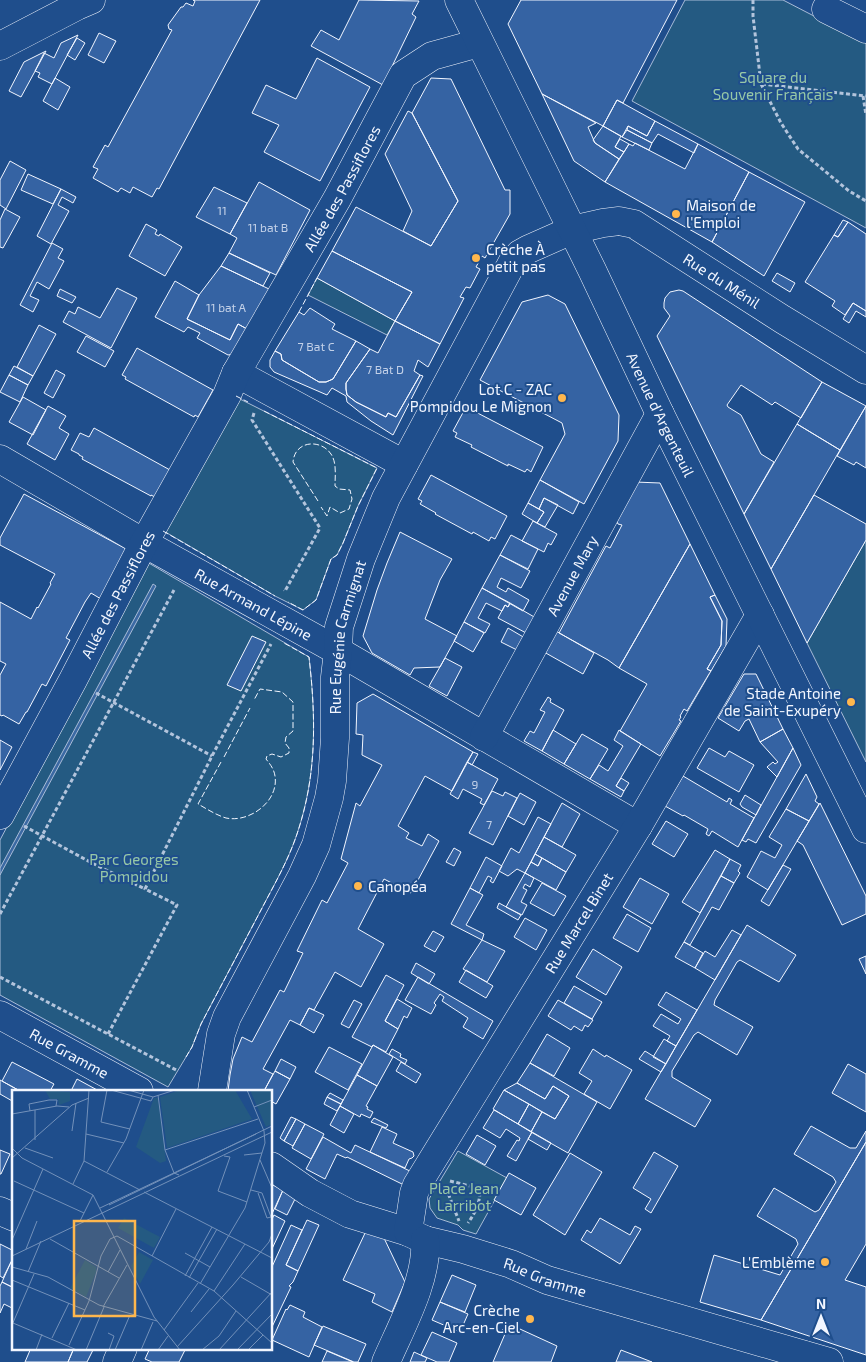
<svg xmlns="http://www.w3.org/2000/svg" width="866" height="1362" viewBox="0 0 866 1362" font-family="'Exo 2',sans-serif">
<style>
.green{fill:#245a82;stroke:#a8bbd7}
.water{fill:#3b69a3;stroke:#a8bbd7}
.building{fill:#3563a3;stroke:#f2f6ff}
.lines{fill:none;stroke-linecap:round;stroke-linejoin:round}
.minor-casing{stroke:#f2f6ff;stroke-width:29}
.major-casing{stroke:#f2f6ff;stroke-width:29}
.path{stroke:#b3c4dc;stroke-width:3;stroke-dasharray:4 2.5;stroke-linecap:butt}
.minor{stroke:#1f4e8c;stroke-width:28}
.major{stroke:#1f4e8c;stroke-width:28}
.fence{stroke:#f2f6ff;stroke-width:1;stroke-dasharray:6 2.5;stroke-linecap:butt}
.poi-dot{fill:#ffb74d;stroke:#1f4e8c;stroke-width:2}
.labels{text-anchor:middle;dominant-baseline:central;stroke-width:4;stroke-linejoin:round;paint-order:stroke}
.number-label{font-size:12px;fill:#c3d1e8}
.park-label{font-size:15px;fill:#97c8a6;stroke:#1f4e8c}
.street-label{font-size:15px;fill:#f2f6ff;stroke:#1f4e8c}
.poi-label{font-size:15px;fill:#f2f6ff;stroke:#1f4e8c;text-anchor:end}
.inset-road{fill:none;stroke:#7391ba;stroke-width:1}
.view{fill:#ffb74d;fill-opacity:0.15;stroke:#ffb74d;stroke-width:2.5}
.inset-edge{fill:none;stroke:#f2f6ff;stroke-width:2.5}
</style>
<rect width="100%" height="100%" fill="#1f4e8c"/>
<path class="green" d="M685,0h98l83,43v185l-234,-127z
M317,278l78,43 -8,14 -79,-40z
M234,396l143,72 -19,38 -15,37 -6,12 -6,4 -15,41 -13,10 -28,-14 -113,-66z
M866,540v222l-59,-119z
M147,562l162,95c7,61 8,118 -12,177 -9,27 -23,51 -36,76 -20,38 -40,76 -60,114l-9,23 -24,40 -168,-92v-155z
M458,1151l49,27 -31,56 -13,-4 -5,-5 -21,-7 -7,-10 -1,-9z"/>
<path class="water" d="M153,584l3,2 -156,289v-7z"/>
<path class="building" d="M193,0h67l-101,189 -2,-1 -5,9 -19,-10 -3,6 -9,-5 -3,4 -25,-14 5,-9 -5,-2 12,-22 3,2 64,-117 -3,-1 -1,-4 13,-18h2l3,-4 7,3 2,-5z
M359,0l60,1 -7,13 4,3 -33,68 -72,-39 10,-16 18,10z
M521,0h156l-54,103 -6,-3 -14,26 -61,-32 -34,-70z
M99,33l17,8 -12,22 -16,-8z
M78,35l-26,49 -14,-7 2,-4 -5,-2 9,-18 10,5 7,-15z
M77,38l8,5 -10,17 -8,-5z
M46,51l-25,46 -12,-6 15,-29z
M317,58l53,29 -50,94 -56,-29 15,-27 -27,-12 14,-28 30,14z
M55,78l15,9 -12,23 -15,-9z
M431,78l20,1 54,111h5v24l-25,44 -3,-2 -6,11 4,2 -10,19 -4,-1 -6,10 4,1 -24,46 -45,-23 17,-29 -80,-41 24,-44 75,39 27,-45 -46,-88z
M542,94l54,29 -8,4 7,16 24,16 -14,23 -31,-21z
M617,100l38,21 -8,15 -19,-10 -6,11 -19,-11z
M408,111l4,2 46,88 -27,45 -28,-15 9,-20 -27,-57z
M655,121l43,23 -4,9 -36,-19 -6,9 -25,-13 1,-4 19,10z
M603,126l18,10 -6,11 9,5 -5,7 -24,-16 -2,-3z
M627,130l25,13 -3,7 -27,-13z
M620,139l9,5 -5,8 -9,-5z
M635,143l50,26 13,-25 51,28 -37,70 -107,-60 24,-38 4,2z
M10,161l16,9 -20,39 -6,-4v-25z
M749,172l56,30 -41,74 -52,-34z
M28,174l33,15 -8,15 -32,-14z
M259,182l51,28 -34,65 -47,-22 8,-15 -7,-4z
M214,187l33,16 -17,31 -34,-17z
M61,189l15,8 -3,6 -11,-6 -4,8 11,6 -18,33 -14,-8z
M5,209l15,8 -17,31 -3,-1v-27z
M843,220l5,2 -10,15 -4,-2z
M848,222l18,12v77l-13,-8 -8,12 -13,-9 3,-5 -30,-19 29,-47 4,2z
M146,224l11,6 -2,4 4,2 1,-2 22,13 -17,29 -36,-20z
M52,243l11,6 -5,9 6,3 -15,28 -12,-7 -7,14 9,4 -6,12 -13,-7z
M332,251l80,41 -17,29 -78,-43z
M229,253l41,20 -7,13 -42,-20z
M221,266l48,23 -22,40 -9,-5 -8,16 -43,-21 12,-24z
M777,273l18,10 -5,9 -18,-11z
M175,281l24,14 -12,24 43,21 8,-16 9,5 -13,25 -6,1 -31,-17 3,-5 -12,-6 -4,5 -29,-15z
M117,288l20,10 -26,50 -48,-26 6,-11 6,3 3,-7 22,11z
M60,289l16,8 -4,6 -15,-7z
M679,290l4,1 139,91 -21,36 -26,-16 -3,3 -31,-20 -14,20 1,2 13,8 20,39 13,8 -30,52 -87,-178 13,-20 -6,-8v-5l1,-5 5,-6z
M548,295l17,9 54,111 -1,26 -34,63 -44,-24 25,-46 -3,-11 -82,-43 42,-78z
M853,303l13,8v6l-10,-6 -7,12 -6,-4z
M310,308l25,16 -3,5 24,12 -23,38 -7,3h-7l-37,-22 -1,-6 -6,-3 24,-39 5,3z
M395,321l45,23 -12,23 -10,-7 -4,11 6,4 -24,42 -8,-4 -2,4 -30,-15 -9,-7 -1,-6v-6l24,-34 8,4z
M39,325l17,9 -23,42 -16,-9z
M86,336l28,15 -9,16 -28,-15z
M356,341l14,8 -24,34v6l1,6 9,7 30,15 2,-4 8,4 24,-42 3,1 -30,59 -22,-14 -24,-19 -1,-6 -14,-8 -5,7 -53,-23 -4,-5v-7l5,-9 6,3 1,6 37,22h7l7,-3z
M137,348l76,42 -15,27 -3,-2 -1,2 -69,-38 1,-2 -4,-2z
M14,366l19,10 -5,9 -19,-10z
M56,370l9,5 -12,23 -9,-5z
M9,375l19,10 -8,17 -20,-10z
M822,382l44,24 -26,44 -43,-26z
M23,397l23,13 -13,25 -24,-13z
M48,406l18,10 -7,12 10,6 -14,26 -28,-16z
M866,406v62l-10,-6 -2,3 -17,-9z
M466,407l77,40 -12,25 -4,-3 -2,3 -17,-8v2l-37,-19 1,-2 -17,-8 2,-4 -4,-2z
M797,424l43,26 -69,119 -27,-55z
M94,428l76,42 -15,27 -4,-2v1l-69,-37 1,-2 -4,-2v-1l-8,-4 9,-17 9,4z
M431,475l76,41 -12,23 -4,-2 -2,4 -16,-9 -1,2 -37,-20 1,-1 -16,-9 2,-3 -4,-2z
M540,480l39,22 -6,12 -29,-16 -5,11 -11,-6z
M635,482l25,1 30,61 -71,124 -11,-8 -49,-27 47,-87 4,2 12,-23 -4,-1 -3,-6z
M24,494l104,56 -27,49 -10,-6 -6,9 -19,36 4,2 -24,46 -4,-2 -15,28h-1l-7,12 -16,-9 -1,1 -2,-1v-40l6,-11 -6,-3v-59l31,17 6,-12 1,1 13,-24 -1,-1 5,-9 -55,-29v-7z
M814,495l52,29v16l-59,103 -36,-74z
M544,498l14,7 -13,22 -8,-4 7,-11 -5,-3z
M528,503l16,9 -7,11 -15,-9z
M533,521l24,13 -6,11 -3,-2 -4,9 -22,-11z
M400,532l52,27 -12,21 -15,39 32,17 -17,31 -26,1 -4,7 -38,-22 -9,-17 14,-46 10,-27z
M511,535l27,14 -10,20 -28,-14z
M690,544l25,51 -5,2 12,24 -1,24 -14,24 4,2 -2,3 -22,37 -3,-2 -4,7 1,1 -2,3 2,1 -21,35 -40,-25 27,-47 -28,-16z
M500,555l30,16 -9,17 -20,-10 -4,9 9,5 2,-4 21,12 -6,11 -41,-23z
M482,588l28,15 -2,4 -3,-2 -3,6 -16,-8 -8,15 12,6 -5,9 -21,-11z
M715,595l12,24 -1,27 -15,25 -4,-2 14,-24 1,-24 -12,-24z
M510,603l26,15 -8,16 -30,-16 7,-13 3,2z
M464,622l20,11 -11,19 -19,-11z
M508,628l17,10 -8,12 -16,-8z
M556,631l38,22 -11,21 -39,-22z
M252,636l14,6 -25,49 -14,-6z
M445,658l17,9 -15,29 -18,-10z
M744,674h12l27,55 -23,13 -11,-23 -4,2 -6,10 -21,-13z
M373,694l100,58 -21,39 -27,-15 -27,50 11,7 -3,5 16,8 6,-12 11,7 -28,52 -27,-14 -26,50 26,15 -23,43 -26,-15 -21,38 -5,-2 -9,17 -10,-5 -27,49 10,5 -9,17h-36l2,-16 3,-16 9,-22 10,5 28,-52 4,2 19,-39 -6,-2 25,-51 5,3 21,-40 -7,-4 15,-56 4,3 22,-41 -20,-10 1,-20 -7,-1 1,-31z
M548,697l3,2 -1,3 14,8 -22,41 -18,-10 6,-10 4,2 11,-21 -5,-2z
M783,729l10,19 -16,29 -10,-10 6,-5 2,2 3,-2 -18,-20z
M553,730l23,14 -12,20 -22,-13z
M619,730l22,14 -25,42 8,5 -3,6 -31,-18 9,-14 9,6 15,-25 -9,-6z
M582,734l26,15 -18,30 -26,-15z
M0,740l12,7 -12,23z
M709,748l16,9 4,-6 25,14 -15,27 -42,-24z
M793,748l8,17 -45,78 -8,-4 -2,3 -4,-2z
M473,752l5,2 -6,11 -5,-3z
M467,762l31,17 -14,26 -4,-2 2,-4 -19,-10 -5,10 -8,-5z
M806,774l11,23 -2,4 4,3 -10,17 -23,-12z
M683,776l44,26 2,-4 3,2 -2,4 24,14 -16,29 -26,-16 -3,5 -3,-2 2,-5 -24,-14 -1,1 -18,-10z
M621,778l8,5 -5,8 -8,-5z
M492,791l11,5 2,-4 12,6 -24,47 -24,-12z
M520,793l16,9 -12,23 -16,-9z
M745,795l16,10 -5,10 -14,-8 -2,-3z
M562,803l18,11 -18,33 -18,-10z
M820,803l46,93v18l-24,11 -39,-80 -6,-4z
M786,809l23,12 -41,69 -21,-13 14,-26 14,7 7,-13 -13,-8z
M538,817l13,7 -26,49 -8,-4 -9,7 -9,-5 12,-23 8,5z
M666,821l22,13 -14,23 -22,-13z
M544,837l32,18 -10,17 -31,-18z
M454,848l7,4 -7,14 -8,-4z
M715,850l15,9 -30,54 -18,-11z
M535,854l7,4 -4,8 -7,-4z
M486,857l16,9 -9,17 -3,-2 2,-3 -4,-2 -9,17 -9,-5z
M542,858l24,14 -10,18 -31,-17 6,-11 7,4z
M730,859l11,6 -3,6 2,2 -6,10 -13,-7z
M783,865l8,4 -22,37 -8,-5z
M525,873l9,5 -4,9 -5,-3 -2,4 4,2 -6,12 6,3 -5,10 -16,-8z
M721,876l13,7 -15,27 -7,-3 -22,38 -6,-3z
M640,878l29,16 -17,30 -29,-17z
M542,883l24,13 -12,20 -24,-13z
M470,888l13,7 -17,30 18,9 -2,6 -31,-16z
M499,903l22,12 -3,5 -21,-12z
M627,914l24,14 -13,24 -25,-14z
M525,918l22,12 -11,20 -22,-13z
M747,925l49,30 -17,27 -39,-22 -3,2 -22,38 -1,5 39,22 -16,28 -39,-23 -4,3 -22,36v6l39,23 -16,27 -50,-28z
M732,930l9,5 -26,45 -20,-12 10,-17 10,6z
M433,931l11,6 -9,15 -11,-6z
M482,940l23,11 -18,31 -24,-13z
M684,942l19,11 -8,15 -20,-11z
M593,949l29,18 -16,28 -30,-18z
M866,956v18l-7,-15z
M416,963l19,11 -6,10 -18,-11z
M466,970l27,16 -7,12 -27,-16z
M386,975l18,10 -19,36 13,8 -12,23 -13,-7 -1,2 -20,-10z
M418,977l75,44 -10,18 -20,-12 5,-9 -26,-17 2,-4 -4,-3 -6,9 2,2 -5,9 -26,-14z
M574,986l28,16 -10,17 -28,-16z
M666,992l31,18 -21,36 -9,-5 3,-5 -17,-10 8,-12 17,10 3,-5 -23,-14z
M397,999l15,9 -5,10 -3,-2 -6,13 -13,-8z
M354,1000l8,4 -13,24 -8,-4z
M558,1000l35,20 -5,7 -3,-2 -3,6 -8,-5 -3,4 -23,-14z
M309,1008l15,7 -10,18 -14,-8z
M547,1034l23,14 -16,28 -24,-13z
M664,1039l12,7 -10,18 -13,-7z
M373,1045l20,12 -16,29 -20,-11z
M329,1047l33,17 -14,26 -33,-18z
M392,1049l9,5 -1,3 7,3 -2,4 -16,-10z
M593,1049l12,8 1,-2 26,15 -22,39 -26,-15 8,-13 -13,-8z
M645,1051l21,13 -5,8 -22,-13z
M281,1059l15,8 -6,12 -15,-8z
M12,1062l42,22 -4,7h-30l-18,-10z
M401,1062l20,12 -5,9 -20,-12z
M530,1063l67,39 -29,51 -37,-21 11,-20 13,7 14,-23 -16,-10 -8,13 -28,-16z
M848,1064l18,10v38l-34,-19z
M275,1071l15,8 -14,25 -5,-3v-10h-7z
M357,1075l20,11 -11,20 2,1 -1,2 6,3 -3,6 -9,-4 -1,3 -20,-11z
M77,1079l22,12h-28z
M0,1080l20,11h-6v11l-14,-8z
M517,1083l28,16 8,-13 16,10 -14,23 -51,-29z
M504,1090l25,14 -11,20 -25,-15z
M330,1093l13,7 -2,4 -14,-7z
M327,1097l14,7 -4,7 -13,-7z
M529,1104l13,8 -11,20 -13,-8z
M340,1106l14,8 -10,19 -14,-8z
M494,1110l38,22 -16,29 -9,-5 10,-16 2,1 1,-3 -14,-9 -6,9 -17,-10z
M291,1117l5,2 -12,22 -4,-3z
M374,1118l14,7 -2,3 -15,-6z
M296,1119l9,5 -12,22 -9,-5z
M305,1124l19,10 -13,25 -19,-11z
M811,1126l39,22h6l10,-17v11l-105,178 -61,-18 14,-47 66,20 18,-31 -2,-5 -39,-23 17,-28 41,24 4,-2 17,-28 -3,-5 -39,-23z
M382,1127l15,7 -4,9 20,9 1,4 -2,2 -3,1 -4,9 -35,-16z
M532,1132l19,11 -4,7 -19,-11z
M477,1135l19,11 -11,19 -19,-11z
M323,1137l28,16 4,-8 57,27 -8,13 -57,-28 -1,1 -9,-4 -12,25 -19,-10z
M866,1142v102l-21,36 21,7v68l-105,-35z
M0,1150l10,4 -9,20h-1z
M654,1152l24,14 -27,47 -6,-4 6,-10 -18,-11z
M570,1153l32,19 -37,63 -32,-20z
M509,1173l27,15 -15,27 -27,-15z
M271,1184l12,6 -12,26z
M283,1190l13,7 -9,18 -12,-6z
M274,1215l11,6 -14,30v-30z
M600,1218l30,17 5,-9 6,3 -21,35 -39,-24 6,-10 4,3z
M307,1220l12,5 -21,46 -12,-6z
M291,1225l11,5 -16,35 12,6 -5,11 -4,4 2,1 -20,42v-60z
M366,1231l17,5 22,46 -13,30 -20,-10 3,-8 -32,-14z
M0,1244l14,7v5l-11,22 -3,-2z
M11,1262l3,1v25l-12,-6z
M452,1275l24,10 -11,27 -25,-10z
M2,1282l12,6v21l-10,-5 -4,9v-27z
M440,1302l28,12 -8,18 -28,-12z
M290,1305l15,7 -2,5 19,10 -13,30 -37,-17 14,-31 1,1z
M509,1324l48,22 -6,16h-58l12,-28 -4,-1 2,-4 3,1z
M323,1326l43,18 -8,18h-4l-40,-17z
M432,1332l25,11 -8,19h-12l-16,-7z
M31,1348h43l-6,14h-43z
M74,1348h15l4,2 -6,12h-19z
M150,1348h36l-7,14h-27l-7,-3z
M621,1350l31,12h-36z
M327,1351l26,11h-31z
M414,1352l13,6 -2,4h-15z"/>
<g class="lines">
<g class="minor-casing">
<g id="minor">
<path d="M826,9l40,20"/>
<path d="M236,373l168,91"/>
<path id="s1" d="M0,459l144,84 194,108 300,175"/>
<path id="s2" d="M484,737l176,-323"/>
<path id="s3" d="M0,815l73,-135 71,-137 83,-148 9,-22 101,-174 66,-124 29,-19 47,-13"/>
<path id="s4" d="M0,1015l139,76"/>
<path id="s5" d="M212,1091l9,-57 6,-17 75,-141 14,-31 13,-47 3,-17 3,-43v-61l3,-26 1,-24 22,-68 25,-61 127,-237 7,-7 9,-5 43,-19 31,-7 16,-2 15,3 148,95 84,51"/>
<path id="s6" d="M271,1166l39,27 40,21 58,18 17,8 38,9 48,15 36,16 282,82"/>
<path d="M0,1211l14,6"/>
<path id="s7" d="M408,1232l6,-39 3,-8 221,-359 122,-211"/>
<path d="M117,1362l6,-14"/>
<path d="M386,1362c15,-35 42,-83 39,-122"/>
</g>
</g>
<g class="major-casing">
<g id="major">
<path id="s8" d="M459,0l133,270 68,144 206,415"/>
<path d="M0,46l77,-40 14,-6"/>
</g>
</g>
<path class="path" d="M753,0v16l8,68 20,39 17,26 51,42 17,10
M762,84l104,12
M863,96l3,19
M254,413l-2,7 68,108 -35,63 -1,-1
M96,693l116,63
M24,826l68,37 53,26
M0,914l174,-324
M0,977l178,94
M108,1034l69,-129 -32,-16 67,-133 59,-112
M450,1181l24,6 6,6c-1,12 -5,20 -12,30
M446,1188l13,33"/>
<use href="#minor" class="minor"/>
<use href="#major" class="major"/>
<path class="fence" d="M299,312l18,-34
M236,396l12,6
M264,411l113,57 -19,38 -15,37 -6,12 -6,4 -15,41 -13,10 -15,-8
M318,501l-25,-39c2,-22 28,-23 38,-8 6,9 4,22 4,32l4,3 11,1 2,9 -3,10 -9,4 -10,-6 -3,9 -6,-9
M163,531l112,65
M224,757l26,-49
M221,762l-23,42c9,5 18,11 28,14 24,5 53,-17 49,-42 -1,-7 -5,-12 -9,-17l1,-3 5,-2 9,3 8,-4v-5l-4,-5 1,-6 7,-6v-29l-11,-10 -22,-3 -6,11
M186,1057l6,-10 9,-23c20,-38 40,-76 60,-114 13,-25 27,-49 36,-76 20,-59 19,-116 12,-177l-25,-14"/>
</g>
<g class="poi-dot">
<circle cx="676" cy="214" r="5"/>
<circle cx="476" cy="258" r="5"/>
<circle cx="562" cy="398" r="5"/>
<circle cx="851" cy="702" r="5"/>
<circle cx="358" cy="886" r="5"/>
<circle cx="825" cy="1262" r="5"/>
<circle cx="530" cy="1319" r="5"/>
</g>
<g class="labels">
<g class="number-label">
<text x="222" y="210">11</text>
<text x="268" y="227">11 bat B</text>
<text x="226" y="307">11 bat A</text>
<text x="316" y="346">7 Bat C</text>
<text x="385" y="369">7 Bat D</text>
<text x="475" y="784">9</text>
<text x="489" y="824">7</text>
</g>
<g class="park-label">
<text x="773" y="77">Square du<tspan x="773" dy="17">Souvenir Français</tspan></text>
<text x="134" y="859">Parc Georges<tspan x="134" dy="17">Pompidou</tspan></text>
<text x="464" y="1188">Place Jean<tspan x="464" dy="17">Larribot</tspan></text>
</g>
<g class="street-label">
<text stroke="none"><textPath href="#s3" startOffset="714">Allée des Passiflores</textPath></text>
<text stroke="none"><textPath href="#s5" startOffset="1131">Rue du Ménil</textPath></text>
<text stroke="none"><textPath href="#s8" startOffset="461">Avenue d'Argenteuil</textPath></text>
<text stroke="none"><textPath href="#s2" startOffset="184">Avenue Mary</textPath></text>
<text stroke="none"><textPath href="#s3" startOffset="250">Allée des Passiflores</textPath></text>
<text stroke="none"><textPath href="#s1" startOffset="292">Rue Armand Lépine</textPath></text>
<text stroke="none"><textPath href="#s5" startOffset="481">Rue Eugénie Carmignat</textPath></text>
<text stroke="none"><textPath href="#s7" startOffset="356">Rue Marcel Binet</textPath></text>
<text stroke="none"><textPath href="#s4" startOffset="79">Rue Gramme</textPath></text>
<text stroke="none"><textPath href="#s6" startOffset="298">Rue Gramme</textPath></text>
</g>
<g class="poi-label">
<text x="686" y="205" text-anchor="start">Maison de<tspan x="686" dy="17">l'Emploi</tspan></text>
<text x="486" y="249" text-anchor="start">Crèche À<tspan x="486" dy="17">petit pas</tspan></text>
<text x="552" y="389">Lot C - ZAC<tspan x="552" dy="17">Pompidou Le Mignon</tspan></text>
<text x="841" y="693">Stade Antoine<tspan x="841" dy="17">de Saint-Exupéry</tspan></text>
<text x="368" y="886" text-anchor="start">Canopéa</text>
<text x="815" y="1262">L'Emblème</text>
<text x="520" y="1310">Crèche<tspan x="520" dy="17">Arc-en-Ciel</tspan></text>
</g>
</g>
<g transform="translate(12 1090)">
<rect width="260" height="260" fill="#1f4e8c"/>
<path d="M33,0l25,2v9l-11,4 -1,-6h-8zM168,0h55l17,29 -85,29 -7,-51zM238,0h22v34l-6,3zM142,8h4l8,63 -6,2 -24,-16zM112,128l36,19 -6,11 -36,-20zM127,162l14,8 -13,24 -9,-18zM73,170l11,7v5l-10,25 -16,-9z" fill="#245a82"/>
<path class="inset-road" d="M95,0l-6,32 29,7M99,0l40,11 2,-4 22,-7M116,0l25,7M146,5l7,55 9,23 5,2M242,17l18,-7M18,21l-1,-7 20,-4h8l-1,6M0,24l45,-8 12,1M60,41l4,-28M74,44l38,9M23,50v-30M0,58l10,10 71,37 61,122 26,33M13,58l28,10M153,60l93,-31M232,65l18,-2M212,66l6,1 -12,34 29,11M0,68l60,-53 17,-7M248,70l12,28M72,71l56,29M95,82l19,-33 18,-49M2,91l70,32M61,94l11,-23 5,-71M239,100l11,3 9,24 -4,1M132,102l128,66M246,103l9,25M97,115l163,-79M88,118l156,-74M68,131l13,-26M38,149l69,39M0,150l31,-71M14,159l11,-28M173,163l25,14M0,166l260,-124M140,166l24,-47M0,177l36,10 51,28 58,16M16,182l13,-31M96,182l12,-22M173,186l27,-49M229,187l31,18M177,188l28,-49M0,190l73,30M188,194l45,-76 20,-65 -1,-12 -17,-41M202,201l31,-47M91,217l24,-42M179,222l18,-23M1,233l64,27M0,235l22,-51M152,240l34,-47M96,243l6,3 -5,14M40,248l17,-35M57,255l20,-44 12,-45 9,-17 7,-3 97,55 58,52M165,257l56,-62 36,-43 3,-8M24,260l6,-16M74,260l18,-43M103,260l15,-35M129,260l12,-28M146,260l10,-14M190,260l17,-14 17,-25M207,260l53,-58M225,260l35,-36M236,260l15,-15"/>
<path class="view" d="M62,131h61v95h-61z"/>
<rect width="260" height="260" class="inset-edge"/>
</g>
<g transform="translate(821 1317)" stroke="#1f4e8c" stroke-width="4" paint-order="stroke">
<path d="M0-4L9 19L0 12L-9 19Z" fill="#f2f6ff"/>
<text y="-8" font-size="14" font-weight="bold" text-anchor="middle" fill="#f2f6ff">N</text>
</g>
</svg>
